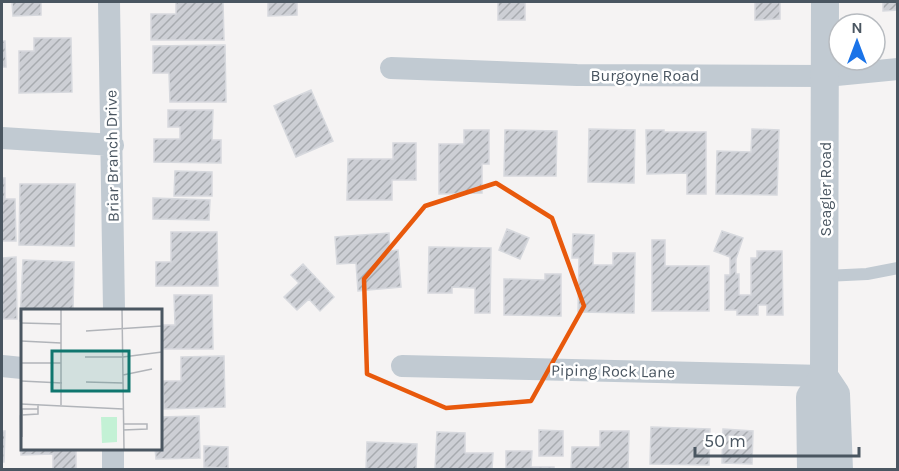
<svg xmlns="http://www.w3.org/2000/svg" width="899" height="471" viewBox="0 0 899 471" font-family="Karla,sans-serif">
<style>
.building{fill:url(#building-hatch);stroke:#d7d9de;stroke-width:1.5}
.lines{fill:none;stroke-linecap:round;stroke-linejoin:round}
.service{stroke:#c1cad2;stroke-width:12}
.minor{stroke:#c1cad2;stroke-width:22}
.tertiary{stroke:#c1cad2;stroke-width:28}
.marked{fill:none;stroke:#e8590c;stroke-width:4.5;stroke-linejoin:round}
.labels{text-anchor:middle;dominant-baseline:central;stroke-width:5;stroke-linejoin:round;paint-order:stroke}
.street-label{font-size:16px;fill:#4a5661;stroke:#fff}
.inset-road{fill:none;stroke:#b1b4b9;stroke-width:1.5}
.view{fill:#0f766e;fill-opacity:0.15;stroke:#0f766e;stroke-width:3}
.inset-edge{fill:none;stroke:#4a5661;stroke-width:3}
</style>
<defs>
<pattern id="building-hatch" width="6" height="6" patternUnits="userSpaceOnUse" patternTransform="scale(1.5)"><rect width="6" height="6" fill="#cdcfd5"/><path d="M-1 1l2-2M0 6l6-6M5 7l2-2" fill="none" stroke="#a8abb0"/></pattern>
</defs>
<rect width="100%" height="100%" fill="#f5f3f3"/>
<path class="building" d="M12,2h29v13l-28,1z
M176,2h47l1,38h-73v-26h25z
M268,2h29v13l-29,1z
M498,2h27v18h-27z
M755,2h25v17l-25,1z
M883,2h15v8l-15,1z
M34,38h37l1,54 -53,1v-42h15z
M2,41h3l1,26h-4z
M225,45l1,57h-56l-1,-29h-16v-27z
M311,90l22,51 -37,16 -22,-51z
M168,110h45l-1,30h9v23l-67,-1v-23h26v-12h-12z
M589,129l46,1 -1,53 -46,-1z
M752,129l27,1 -2,65 -61,-1 1,-43 34,1z
M464,130h25v34h-7v29l-43,1v-50h25z
M505,130l52,1 -1,45h-52z
M646,130h18v2h42v62h-19v-21l-40,1z
M393,143h23v37h-24v20h-45l1,-41h45z
M175,171l37,1v24h-38z
M2,178h3v21h10l1,42h-14z
M20,184h55l-1,62 -55,-1z
M153,198l57,2 -1,20 -56,-1z
M507,229l22,9 -9,21 -21,-9z
M722,231l21,7 -7,21v15h3v21h12v-37h6v-7h25l1,64h-16v-10h-9v10h-21v-5h-12v-35h5v-18l-16,-6z
M171,232h46l1,54h-62v-24h15z
M389,233l1,18 8,-1 3,37 -43,4 -2,-28 -19,1 -2,-27z
M573,234l21,1 -1,30h20v-12h22l-1,60 -56,-1 1,-54h-7z
M652,240h13v26h44v45h-57z
M429,247l62,1 -1,65h-15v-25l-23,-1v6h-24z
M16,257l1,62h-15v-61z
M23,260l51,2 -1,48h-51v11h-2z
M303,264l31,33 -14,14 -11,-12 -12,11 -13,-13 15,-14 -8,-8z
M545,274h16v42l-57,-1v-36l41,1z
M174,295h38l1,54h-53v-24h15z
M224,356l1,51 -61,2 -1,-28h18v-24z
M20,416h2v32h54v22h-23v-16l-32,1z
M199,416l1,42 -44,1 -1,-11h5v-31z
M651,427l59,2 -1,36 -59,-1z
M723,429l30,2 -1,33 -30,-1z
M539,430l24,1v25h-24z
M2,431h3l-1,31h-2z
M600,431h29l-1,39h-57l1,-23h28z
M437,432l28,1v20h28l-1,17h-57z
M367,442l50,2 -1,26h-50z
M204,446l24,1v21l-24,-1z
M506,451h26l-1,16h23v3h-48z"/>
<g class="lines">
<path class="service" d="M825,276l42,-2 31,-6"/>
<path class="minor" d="M109,2l5,308
M391,68l186,7 249,1 72,-7
M2,138l111,7
M2,366l20,2
M402,366l422,10
M113,470v-22"/>
<path class="tertiary" d="M824,376l12,18 3,76
M811,470l-1,-73 14,-21 1,-374"/>
</g>
<path class="marked" d="M496,183l56,35 32,88 -53,95 -85,7 -79,-34 -3,-95 61,-73z"/>
<g class="labels">
<g class="street-label">
<text x="645" y="75">Burgoyne Road</text>
<text transform="translate(112 156) rotate(-91)">Briar Branch Drive</text>
<text transform="translate(825 189) rotate(-90)">Seagler Road</text>
<text transform="translate(613 371) rotate(1)">Piping Rock Lane</text>
</g>
</g>
<g transform="translate(21 309)">
<rect width="141" height="141" fill="#f5f3f3"/>
<path d="M80,108h16v25l-15,1z" fill="#c3f1d5"/>
<path class="inset-road" d="M40,0v96M101,0l2,141M0,14l40,1M65,22l76,-5M0,32l40,2M64,48h38l39,-5M0,54h40M102,66l29,-6M0,72l41,2M65,73l37,1M0,95l102,5M1,106v-6h16M102,115h24v5l-24,1M1,128v-22l16,-1v-10"/>
<path class="view" d="M31,42h77v40h-77z"/>
<rect width="141" height="141" class="inset-edge"/>
</g>
<rect width="899" height="471" fill="none" stroke="#4a5661" stroke-width="6"/>
<g transform="translate(857 42)"><circle r="28" fill="#ffffff" stroke="#b7bbc0" stroke-width="1.5"/>
<path d="M0-4.5L10 22L0 15L-10 22Z" fill="#1a73e8"/>
<text y="-9" font-size="16" font-weight="bold" text-anchor="middle" fill="#4a5661">N</text>
</g>
<path d="M695 447v9h164v-9" fill="none" stroke="#4a5661" stroke-width="3"/>
<text x="704" y="447" font-size="18" fill="#4a5661" stroke="#ffffff" stroke-width="4.5" paint-order="stroke">50 m</text>
</svg>
